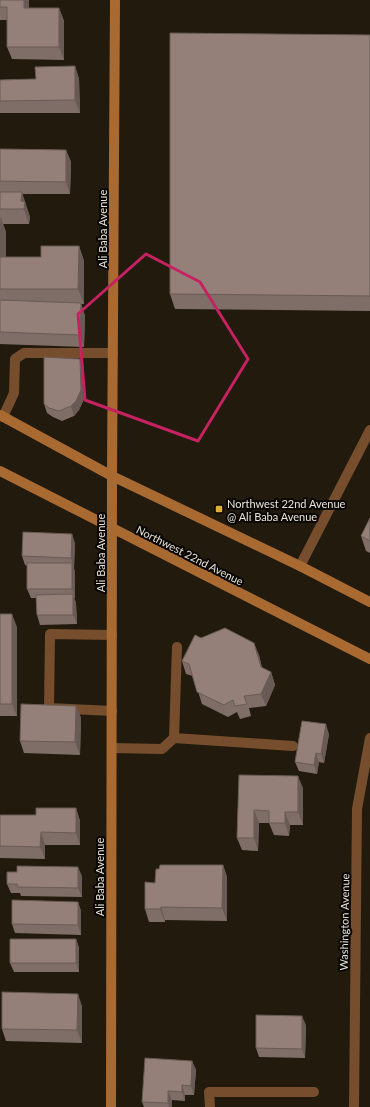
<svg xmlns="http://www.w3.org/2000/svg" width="370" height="1107" viewBox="0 0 370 1107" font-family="Lato,sans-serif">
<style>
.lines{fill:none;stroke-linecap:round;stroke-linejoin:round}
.lane{stroke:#764e2d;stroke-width:10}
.street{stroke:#764e2d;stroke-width:10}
.secondary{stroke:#a96a32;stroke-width:10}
.wall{fill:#7f6e68}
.shaded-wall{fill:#685a55}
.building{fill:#948079;stroke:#685a55}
.marked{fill:none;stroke:#c42261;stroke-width:3;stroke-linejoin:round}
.poi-dot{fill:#ddb133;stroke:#090602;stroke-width:1.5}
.labels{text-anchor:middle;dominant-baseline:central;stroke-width:4;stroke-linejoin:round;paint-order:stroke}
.street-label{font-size:11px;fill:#e9e4db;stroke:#090602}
.poi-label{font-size:11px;fill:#e9e4db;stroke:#090602;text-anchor:start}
</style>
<rect width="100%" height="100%" fill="#221a0c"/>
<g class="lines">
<path class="lane" d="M3,417l11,-24 1,-34 9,-6h89
M177,647l-3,91 119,8
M112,711l-63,-3 1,-74 62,1
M112,748l50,1 12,-11
M210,1107l-1,-15h105"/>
<path class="street" d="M300,566l70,-136
M354,1107l3,-298 13,-71"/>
<path class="secondary" d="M0,415l112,61 188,90 70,36
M0,471l370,188
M111,1107l1,-631 3,-476"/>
</g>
<path class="wall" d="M0,0l29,8h30l5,13v39l-52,-1 -5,-12v-27h-7z
M370,35v276l-195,-2 -5,-15z
M75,66l4,13 1,34h-80v-33l36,-1z
M0,149l66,1 5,12 -1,32h-48l8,23 -1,7h-26l3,8v25h35l38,-11 5,15v43h-3l4,12 -1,31 -84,-3z
M84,368v31l-5,11 -5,6 -12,5 -9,-4 -6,-4 -3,-9z
M370,518v35l-4,-2 -5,-15z
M75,543l-1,25 1,4v26h-1l2,5 1,21 -37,1 -3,-10 -1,-17h-5l-4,-9v-23l-2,-1 -3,-9z
M0,614l17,13v89h-17z
M201,638l58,17 3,13 9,4 4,13 -9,21 -17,2 2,8 -11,3 -3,-7 -9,5 -26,-13 -9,-28 -7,-2 -4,-13z
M76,706l5,12 -1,37 -56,-2 -4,-12z
M329,734l-5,29 -5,-1 -2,12 -18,-3 -4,-9z
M239,775l64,13v37h-13l-1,11 -15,-1 -5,-12h-10l-1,28 -16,-1 -5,-12z
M76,808l4,13v24h-35v14l-45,-1v-43h36z
M223,865l4,12v44l-62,-1v2h-16l-4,-13 10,-26 4,-14z
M82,876v21l-61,-1 -1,-3h-9l-4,-9z
M78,902l3,9v24l-66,-2 -3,-9z
M76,939l3,9v24h-65l-4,-9z
M82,1006v37l-76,-2 -4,-12z
M306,1025l-1,33 -46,-1 -3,-9z
M192,1061l4,9 -2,25h-9v6l-13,-1v7h-28l-2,-5z"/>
<path class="shaded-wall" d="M24,0h5v20l-5,-12z
M59,8l5,13v39l-5,-13z
M75,66l4,13 1,34 -5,-13z
M66,150l5,12 -1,32 -4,-12z
M22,192l8,25 -1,7 -8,-23z
M1,218l5,14v40l-6,-15z
M79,246l5,15v43l-6,-15z
M81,303l4,13 -1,31 -4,-12z
M80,359l4,9v31l-5,11 -5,6 -3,-10z
M72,534l3,9 -1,25 -3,-10z
M72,563l3,9v26l-3,-9z
M73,594l3,9 1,21 -4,-9z
M12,614l5,13v89l-5,-12z
M254,643l5,12 6,25 -4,-13z
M271,672l4,13 -9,21 -5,-12z
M76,706l5,12 -1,37 -5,-13z
M326,724l3,10 -5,29 -3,-9z
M316,753l3,9 -2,12 -3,-9z
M298,776l5,12v37l-5,-13z
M76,808l4,13v24l-4,-12z
M254,810l5,13 -1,28 -4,-13z
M285,812l5,13 -1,11 -4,-13z
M41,832l4,13v14l-5,-12z
M223,865l4,12v44l-5,-13z
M78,867l4,9v21l-4,-9z
M78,902l3,9v24l-3,-10z
M161,907l4,13v2l-5,-13z
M76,939l3,9v24l-3,-9z
M78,994l4,12v37l-5,-13z
M302,1016l4,9 -1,33 -3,-9z
M192,1061l4,9 -2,25 -3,-9z
M182,1085l3,10v6l-3,-9z
M168,1091l4,9v7h-3l-1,-4z"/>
<path class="building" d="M0,0h24v8h35v39h-52v-40h-7z
M170,33l200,2v261l-200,-2z
M75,66v34l-75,1v-21l36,-1 -1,-12z
M0,149l66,1v32l-66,-1z
M0,192h22l-1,9 4,1 -1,7h-24z
M0,218h1l-1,39h41v-11h38l-1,43h-78z
M0,300l81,3 -1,32 -80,-3z
M44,357l36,2 1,31 -5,11 -5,5 -12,5 -10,-3 -5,-4z
M370,518v23l-9,-5z
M23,532l49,2 -1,24 -49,-2z
M27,563h45v26h-45z
M73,594v21h-36l-1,-20z
M0,614h12v90h-12z
M225,628l29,15 7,24 10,5 -10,22 -17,2 3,8 -12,2 -2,-6 -9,5 -27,-13 -8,-28 -7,-3 13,-26 6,3z
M21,704l55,2 -1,36 -55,-1z
M302,721l24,3 -5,30 -5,-1 -2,12 -19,-3z
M239,775l59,1v36h-13v11h-16v-12l-15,-1v28h-17z
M36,808h40v25l-35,-1 -1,15 -40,-1v-31h36z
M160,865h63l-1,43 -61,-1 -1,2h-15v-27l10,1 1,-14h3z
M17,866l61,1v21l-60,-1 -1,-3h-10v-12h10z
M12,900l66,2v23l-66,-1z
M10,939h66v24h-66z
M2,992l76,2 -1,36 -75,-1z
M256,1015l46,1v33l-46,-1z
M145,1058l47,3 -1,25 -9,-1v7l-14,-1v12l-26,-1z"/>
<path class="marked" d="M146,254l54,28 48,77 -50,82 -113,-41 -7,-86z"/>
<rect class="poi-dot" x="215" y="505" width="8" height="8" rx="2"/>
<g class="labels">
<g class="street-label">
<text transform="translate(102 229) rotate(-90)">Ali Baba Avenue</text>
<text transform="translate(100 553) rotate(-90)">Ali Baba Avenue</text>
<text transform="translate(190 555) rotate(27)">Northwest 22nd Avenue</text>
<text transform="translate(99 877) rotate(-90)">Ali Baba Avenue</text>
<text transform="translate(344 922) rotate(-89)">Washington Avenue</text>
</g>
<g class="poi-label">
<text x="227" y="503">Northwest 22nd Avenue<tspan x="227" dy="13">@ Ali Baba Avenue</tspan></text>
</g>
</g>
</svg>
